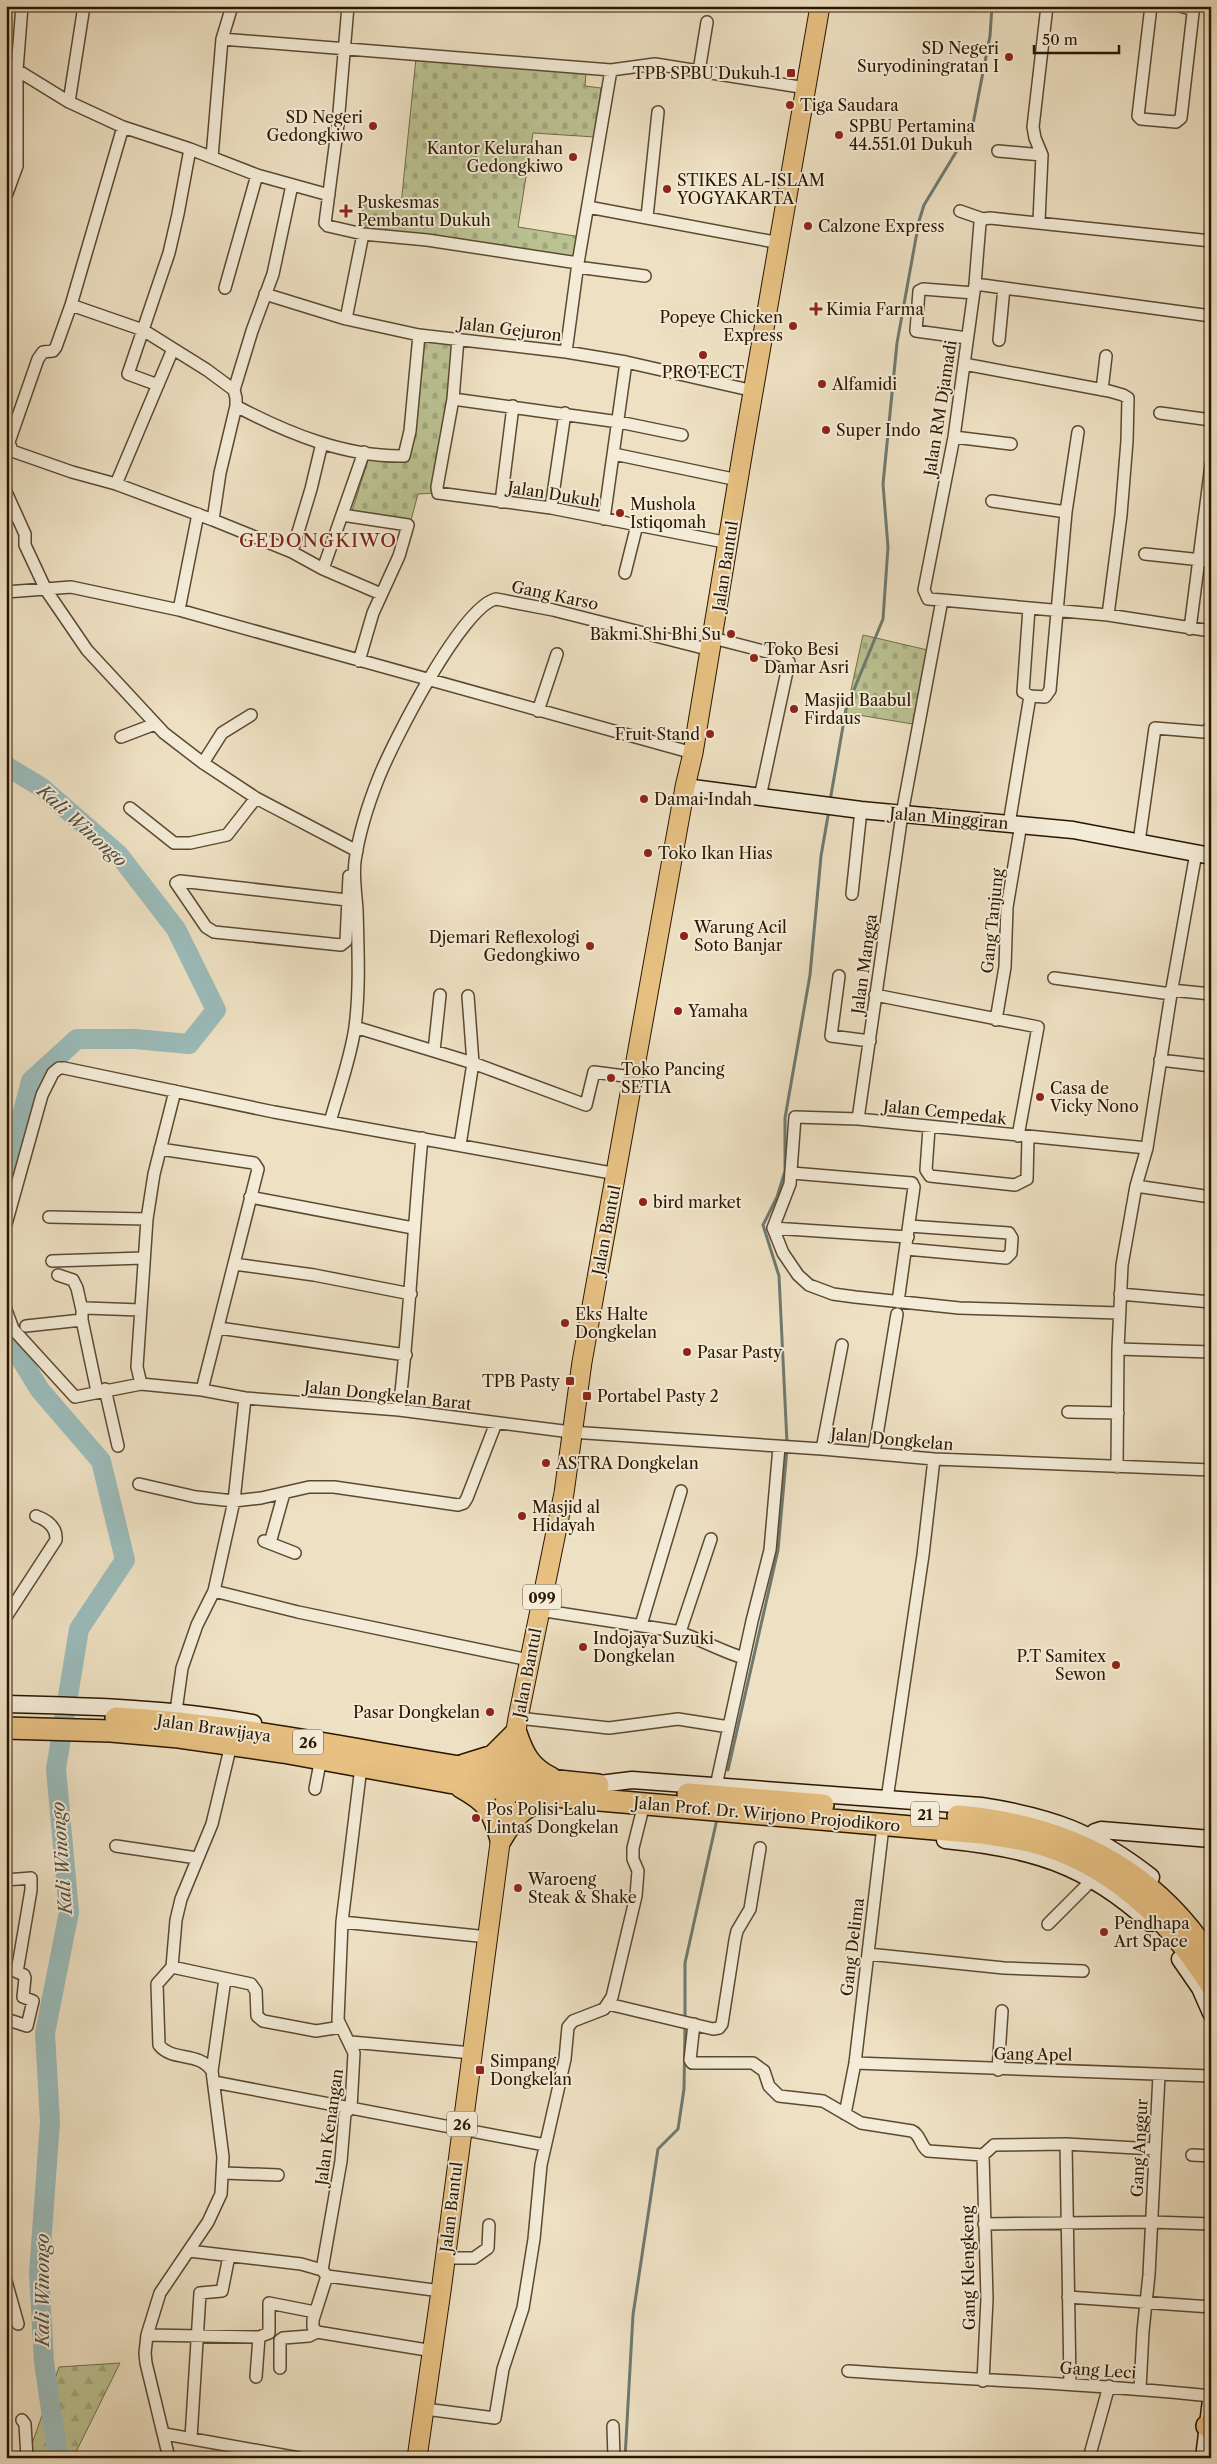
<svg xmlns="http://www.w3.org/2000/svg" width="1217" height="2464" viewBox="0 0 1217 2464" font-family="'Libre Caslon Text',serif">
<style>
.forest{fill:url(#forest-firs);stroke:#726c49}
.cemetery{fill:url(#cemetery-stones);stroke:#726c49}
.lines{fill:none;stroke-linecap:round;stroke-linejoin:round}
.stream{stroke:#6e7a70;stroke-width:3}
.river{stroke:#9bbcbb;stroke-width:20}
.street-casing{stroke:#5b4931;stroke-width:14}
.secondary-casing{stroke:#2a1600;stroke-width:19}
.primary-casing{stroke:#2a1600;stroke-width:21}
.highway-casing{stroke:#2a1600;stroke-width:24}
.street{stroke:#f4ecd8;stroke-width:11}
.secondary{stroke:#f4ecd8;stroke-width:16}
.primary{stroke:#e7c082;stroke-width:19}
.highway{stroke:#e7c082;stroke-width:21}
.poi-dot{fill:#8f2418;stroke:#f4ecd8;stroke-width:2}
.labels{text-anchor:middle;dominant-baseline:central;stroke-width:4;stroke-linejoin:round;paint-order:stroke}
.shield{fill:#f4ecd8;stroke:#675641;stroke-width:1}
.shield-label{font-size:15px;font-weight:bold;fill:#2a1600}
.poi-label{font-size:16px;fill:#2a1600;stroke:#f4ecd8;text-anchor:start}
.street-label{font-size:16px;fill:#2a1600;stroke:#f4ecd8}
.water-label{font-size:18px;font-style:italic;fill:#525041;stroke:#f4ecd8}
.quarter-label{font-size:19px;letter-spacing:1px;fill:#7a1f14;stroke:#f4ecd8}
</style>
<defs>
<pattern id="forest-firs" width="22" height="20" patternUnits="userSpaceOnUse" patternTransform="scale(1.25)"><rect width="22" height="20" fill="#bbc292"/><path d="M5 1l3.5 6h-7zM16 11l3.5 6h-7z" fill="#a1a67c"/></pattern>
<pattern id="cemetery-stones" width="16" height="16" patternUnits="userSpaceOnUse" patternTransform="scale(1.25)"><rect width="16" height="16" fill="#bbc292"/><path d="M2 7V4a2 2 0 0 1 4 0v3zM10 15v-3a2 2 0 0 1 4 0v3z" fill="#a1a67c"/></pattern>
</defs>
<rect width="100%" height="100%" fill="#eee1c3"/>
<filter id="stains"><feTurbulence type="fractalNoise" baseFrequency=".004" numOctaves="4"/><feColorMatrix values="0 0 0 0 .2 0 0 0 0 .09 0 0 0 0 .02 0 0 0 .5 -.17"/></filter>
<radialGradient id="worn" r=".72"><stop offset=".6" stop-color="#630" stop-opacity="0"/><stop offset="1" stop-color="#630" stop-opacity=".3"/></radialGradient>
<path class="forest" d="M120,2363l-47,95h-46l32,-91z"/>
<path class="cemetery" d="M416,58l170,15 -1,13 16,2 -6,49 -62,-4 -15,94 63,10 -3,23 -218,-30 4,-30 37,5z
M425,342l32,2 -23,149 -16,1 -8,30 -59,-10 20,-63 32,5 10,-37z
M863,635l69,16 -13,74 -73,-12z"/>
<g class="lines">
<path class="stream" d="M830,801l16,-92 37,-90 5,-72 -5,-63 14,-141 22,-122 5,-16 49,-81 17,-88 2,-30
M787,1443l-8,-167 -16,-51 14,-28 8,-26v-53l25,-143 11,-119 8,-46
M728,1770l50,-220 9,-101
M685,2020v-57l32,-144
M625,2458l8,-143 25,-166 20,-20 6,-40 1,-63"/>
<path class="river" d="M6,766l35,21 78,68 57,74 40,81 -27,34 -54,-5h-58l-46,42 -25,96
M6,1335l34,55 61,71 24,99 -46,69 -23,140 13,143 -24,121 5,89 -11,151 5,89 14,96"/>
<g class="street-casing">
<path id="street" d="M348,6l-10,118 -13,99 3,3 35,8 64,6 151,23
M1151,6l-13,110 3,3 35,3 5,-4 12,-105 -2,-4 -11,-3
M222,39l389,31 44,-6 151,24
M17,70l52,32 54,25 67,22 67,26 72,20
M699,71l8,-49
M69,102l15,-96
M123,127l-52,178 -15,42 -3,4 -10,1 -5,7 -29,83 3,9 60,21 44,12 97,36 79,32 31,17 41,-117
M998,151l44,4
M212,157l10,-118 10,-33
M6,196l11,-30v-96l5,-64
M588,207l192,36
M960,211l23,8
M647,217l11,-105
M1039,221l3,-66 -7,-17 -2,-11 14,-121
M577,267l68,9
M975,284l236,32
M225,288l32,-113
M265,294l81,25 73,16 147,17 60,10 128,29
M71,305l72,25 64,40 27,20
M346,319l17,-85
M967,338l-51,-7 3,-40 4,-2 51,4
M458,339l-5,60 -16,88 1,6 113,15 178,35
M999,340l5,-52
M566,352l12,-89 33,-193
M964,364l145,27 14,4 5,3 -1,43 -6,74 -13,100
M158,385l-30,-11 41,-121 9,-39 12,-65
M1102,390l4,-34
M453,399l166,23 63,13
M236,406c51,27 109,51 168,50l6,-25 9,-96
M1160,413l51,7
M954,437l57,7
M614,454l124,26
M116,484l57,-135
M6,492l19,42v11l21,45 41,60 77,83 39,30 53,35 101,53
M992,501l74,11 -16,178 -5,7 -15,-1 -7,-4 6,-84
M501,502l12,-96
M551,508l14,-95
M1066,512l12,-80
M342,515l66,10 -9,31 -26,57 -14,48
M604,519l22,-157
M213,520l7,-47 16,-67v-8l-2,-8 18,-59 21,-57 19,-89
M292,552l19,-63 11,-46
M1145,554l66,7
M323,569l58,25
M625,573l12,-48
M6,592l65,-5 108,23 514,143
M942,600l166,15 103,16
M179,610l19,-96
M1190,629l21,-164
M713,638l70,18 6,6 -29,135
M538,711l19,-57
M121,737l34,-13
M203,763l19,-30 29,-18
M130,808l44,35h16l37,-8 29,-37
M1009,824l21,-128
M1139,842l16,-114 49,4 7,-4
M852,894l9,-84
M347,900l-167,-19 -4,2 30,44 8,5 127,13 5,-4 3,-65
M839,976l-8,60 39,5
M1054,978l117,16
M1171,990l40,4
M875,995l163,32 -20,109
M996,1020l9,-53 2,-60 14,-83
M355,1027l118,36 113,42 8,-33 38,5
M434,1051l6,-56
M1160,1060l51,6
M175,1091l-21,83 -7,45 -10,148 4,17 61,6 43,8 154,12 172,22 251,17 112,10 277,11
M858,1119l44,-305 40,-214 -14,-1 -4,-9 30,-153 21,-153 5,-61 3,-4 7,-1 221,23
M330,1122c8,-29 21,-65 25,-95 5,-38 3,-79 2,-117 -1,-16 -4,-33 -2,-49 4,-28 14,-59 24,-84 14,-35 83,-171 117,-178l57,11 158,40
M929,1128l-3,42 4,6 85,9 12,-6 1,-42
M460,1145l13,-82 -5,-67
M160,1149l94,14 4,6 -56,221
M792,1173l120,10 2,4 -16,115
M1136,1186l75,11
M250,1197l163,31
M49,1217l98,2
M6,1224l36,-129 11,-22 6,-5h5l210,44 343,62
M773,1228l135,9
M906,1249l100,9 5,-5 1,-15 -3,-5 -100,-7
M52,1261l91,-3
M234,1264l80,11 97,19
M58,1275l15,5 4,8 5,22
M1120,1294l91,8
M6,1310l7,19 62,68 66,-13
M1119,1313l-160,-5 -104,-11 -22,-3 -24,-9 -11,-10 -15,-22 -10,-25 17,-44 5,-67 63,2 289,29
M26,1326l56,-6
M219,1328l187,27
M1118,1349l93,3
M105,1389l13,57
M97,1391l-15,-71v-10l4,-2 54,2
M399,1410c11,-91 14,-181 23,-272
M1068,1412l50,1
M822,1449l20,-104
M874,1453l23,-139
M1117,1467l1,-118 4,-84 14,-79 11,-38 24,-154 25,-141
M139,1484l57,13 38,4 27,-3 48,-11h25l124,18 6,-2 3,-5 29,-75
M264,1541l31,12
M270,1543l14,-50
M214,1591l84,21 231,48
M539,1610l136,21c24,7 45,20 69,27
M6,1617l50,-77c1,-13 -9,-20 -20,-24
M641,1625l40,-134
M680,1632l31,-93
M176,1711l6,-43 15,-43 17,-34 20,-90 11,-103
M518,1718l91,10 69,-9 51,8
M716,1786l36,-165 18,-71 9,-103
M315,1789l4,-21
M887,1799l36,-244 11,-96
M116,1846l81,12
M6,1880l25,-2v12l-14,82 7,3 1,3 -2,19 10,4 -6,25 -21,-7
M342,1922l146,15
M1048,1924l44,-44
M868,1954l136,14 79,3
M172,1967l79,17 5,7 1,25 6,5 53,10 25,-4
M608,2004l105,25 6,-1 3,-4 13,-84 2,-9 13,-22 10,-61
M694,2024l-4,36 2,3h61l11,8 5,15 10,10 44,5 38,22 51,8c9,4 8,15 16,20l55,4
M351,2042l121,11
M855,2063l356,13
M998,2070l4,-59
M212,2071l13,-92
M214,2082l331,63
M845,2114l10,-51 27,-228
M1066,2144l88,5
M983,2155l11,-10 72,-1 4,239
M983,2155l4,144 -4,82
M1192,2155l19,1
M224,2173l54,2
M984,2224l167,-2 60,2
M189,2251l112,13 21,6
M445,2258h29l14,-10 1,-23
M327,2276l114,15
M6,2281l12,43
M1068,2297l143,10
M317,2332l-4,-5v-7l14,-44 -5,-6 19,-109 4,-48 6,-5 3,-55 -16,-33 4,-98 18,-147
M147,2335l112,2 10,-4v-30l46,9
M280,2368v-28l3,-2 26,-2 8,-4 116,19
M848,2371c121,9 242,12 363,25
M256,2377l3,-40
M1140,2389l3,-58 6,-56 10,-200
M425,2409l70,9 8,-49 20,-61 11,-69 7,-74 24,-106 3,-32 5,-6 31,-12 8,-12 24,-101 2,-25 -5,-12v-11l11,-44
M22,2420l3,4 2,34
M613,2426l1,32
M165,2434l134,24
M191,2438l9,-145 22,-2 7,-35
M169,2458l-23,-95 -1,-10 2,-18 13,-42 48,-71 13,-28 2,-37 -11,-86c-13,-20 -40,-9 -53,-26l-2,-61 15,-17 4,-47 5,-21 31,-75 17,-71
M1089,2458l20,-72"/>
</g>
<g class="secondary-casing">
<path id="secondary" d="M685,787l176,23 212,20 138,26
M6,1704c83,2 165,4 247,19
M592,1785l40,-5 349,26c72,11 112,26 170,71
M1091,1836l4,-4 6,-2 110,9
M945,1840c84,8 141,24 205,83
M1180,1959l20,29 11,25
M1204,2458l7,-58"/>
</g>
<g class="primary-casing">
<path id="primary" d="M509,1774l9,-56 46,-225 18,-131 103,-575 8,-34 51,-309 76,-438
M417,2458l24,-167 66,-501"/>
</g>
<g class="highway-casing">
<path id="highway" d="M116,1718c163,9 321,53 482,67
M6,1728l105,3 68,6 104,15 165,30 117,15 416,36c17,3 35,5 52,9 77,20 138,78 178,143
M516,1733c7,21 14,35 35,45
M464,1765l29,-9 23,-23
M461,1787c27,15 31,22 40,52
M688,1794l135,11
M958,1816c105,9 194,51 253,143
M501,1839c15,-25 22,-34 50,-41
M1207,2426h4"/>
</g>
<use href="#street" class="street"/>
<use href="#secondary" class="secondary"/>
<use href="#primary" class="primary"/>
<use href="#highway" class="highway"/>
</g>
<g class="poi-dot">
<circle cx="1009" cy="57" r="5"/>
<rect x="786" y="68" width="10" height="10" rx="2.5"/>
<circle cx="790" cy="105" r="5"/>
<circle cx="373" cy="126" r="5"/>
<circle cx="839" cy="135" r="5"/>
<circle cx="573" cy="157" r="5"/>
<circle cx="667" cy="189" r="5"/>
<path d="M343.5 203.5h5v5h5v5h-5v5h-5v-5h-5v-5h5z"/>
<circle cx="808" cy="226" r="5"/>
<path d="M813.5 301.5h5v5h5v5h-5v5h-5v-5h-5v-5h5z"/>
<circle cx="793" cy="326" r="5"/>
<circle cx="703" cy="355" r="5"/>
<circle cx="822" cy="384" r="5"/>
<circle cx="826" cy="430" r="5"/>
<circle cx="620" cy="513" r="5"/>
<circle cx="731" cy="634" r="5"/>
<circle cx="754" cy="658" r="5"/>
<circle cx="794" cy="709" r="5"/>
<circle cx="710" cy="734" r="5"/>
<circle cx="644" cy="799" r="5"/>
<circle cx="648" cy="853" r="5"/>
<circle cx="684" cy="936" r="5"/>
<circle cx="590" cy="946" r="5"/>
<circle cx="678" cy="1011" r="5"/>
<circle cx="611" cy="1078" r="5"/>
<circle cx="1040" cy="1097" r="5"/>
<circle cx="643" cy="1202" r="5"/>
<circle cx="565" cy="1323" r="5"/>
<circle cx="687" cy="1352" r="5"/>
<rect x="565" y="1376" width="10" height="10" rx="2.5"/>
<rect x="582" y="1391" width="10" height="10" rx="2.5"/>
<circle cx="546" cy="1463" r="5"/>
<circle cx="522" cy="1516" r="5"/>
<circle cx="583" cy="1647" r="5"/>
<circle cx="1116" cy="1665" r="5"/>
<circle cx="490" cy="1712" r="5"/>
<circle cx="476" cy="1818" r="5"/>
<circle cx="518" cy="1888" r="5"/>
<circle cx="1104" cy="1932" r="5"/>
<rect x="475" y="2065" width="10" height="10" rx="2.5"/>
</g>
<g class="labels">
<g class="shield">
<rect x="523" y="1584.5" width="38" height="25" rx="4"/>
<rect x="293" y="1729.5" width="30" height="25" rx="4"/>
<rect x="911" y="1801.5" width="28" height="25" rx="4"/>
<rect x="447" y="2111.5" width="30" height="25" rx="4"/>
</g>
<g class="shield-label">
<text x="542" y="1597">099</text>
<text x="308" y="1742">26</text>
<text x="925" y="1814">21</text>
<text x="462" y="2124">26</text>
</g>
<g class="poi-label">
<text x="999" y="48" text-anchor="end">SD Negeri<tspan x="999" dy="18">Suryodiningratan I</tspan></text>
<text x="781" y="73" text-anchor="end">TPB SPBU Dukuh 1</text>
<text x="800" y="105">Tiga Saudara</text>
<text x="363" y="117" text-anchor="end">SD Negeri<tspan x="363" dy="18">Gedongkiwo</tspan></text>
<text x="849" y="126">SPBU Pertamina<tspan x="849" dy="18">44.551.01 Dukuh</tspan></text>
<text x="563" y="148" text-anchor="end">Kantor Kelurahan<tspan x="563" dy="18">Gedongkiwo</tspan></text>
<text x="677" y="180">STIKES AL-ISLAM<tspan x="677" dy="18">YOGYAKARTA</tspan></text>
<text x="357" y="202">Puskesmas<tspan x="357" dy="18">Pembantu Dukuh</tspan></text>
<text x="818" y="226">Calzone Express</text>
<text x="826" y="309">Kimia Farma</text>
<text x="783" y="317" text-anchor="end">Popeye Chicken<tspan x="783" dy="18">Express</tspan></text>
<text x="703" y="372" text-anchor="middle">PROTECT</text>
<text x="832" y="384">Alfamidi</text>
<text x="836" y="430">Super Indo</text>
<text x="630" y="504">Mushola<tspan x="630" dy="18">Istiqomah</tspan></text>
<text x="721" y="634" text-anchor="end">Bakmi Shi Bhi Su</text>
<text x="764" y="649">Toko Besi<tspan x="764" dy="18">Damar Asri</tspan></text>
<text x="804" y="700">Masjid Baabul<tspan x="804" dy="18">Firdaus</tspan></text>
<text x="700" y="734" text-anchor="end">Fruit Stand</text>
<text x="654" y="799">Damai Indah</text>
<text x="658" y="853">Toko Ikan Hias</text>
<text x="694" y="927">Warung Acil<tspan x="694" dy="18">Soto Banjar</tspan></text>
<text x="580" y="937" text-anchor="end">Djemari Reflexologi<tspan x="580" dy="18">Gedongkiwo</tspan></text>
<text x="688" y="1011">Yamaha</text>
<text x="621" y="1069">Toko Pancing<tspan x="621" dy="18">SETIA</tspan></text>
<text x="1050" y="1088">Casa de<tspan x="1050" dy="18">Vicky Nono</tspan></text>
<text x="653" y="1202">bird market</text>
<text x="575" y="1314">Eks Halte<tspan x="575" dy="18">Dongkelan</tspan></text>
<text x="697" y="1352">Pasar Pasty</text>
<text x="560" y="1381" text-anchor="end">TPB Pasty</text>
<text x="597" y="1396">Portabel Pasty 2</text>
<text x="556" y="1463">ASTRA Dongkelan</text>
<text x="532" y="1507">Masjid al<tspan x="532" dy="18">Hidayah</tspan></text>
<text x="593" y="1638">Indojaya Suzuki<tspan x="593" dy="18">Dongkelan</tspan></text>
<text x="1106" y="1656" text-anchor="end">P.T Samitex<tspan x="1106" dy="18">Sewon</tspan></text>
<text x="480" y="1712" text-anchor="end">Pasar Dongkelan</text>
<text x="486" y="1809">Pos Polisi Lalu<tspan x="486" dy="18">Lintas Dongkelan</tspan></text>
<text x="528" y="1879">Waroeng<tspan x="528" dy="18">Steak &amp; Shake</tspan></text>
<text x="1114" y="1923">Pendhapa<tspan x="1114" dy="18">Art Space</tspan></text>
<text x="490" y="2061">Simpang<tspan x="490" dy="18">Dongkelan</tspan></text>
</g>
<g class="street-label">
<text transform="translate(510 329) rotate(7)">Jalan Gejuron</text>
<text transform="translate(940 408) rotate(-81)">Jalan RM Djamadi</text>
<text transform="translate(554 494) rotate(9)">Jalan Dukuh</text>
<text transform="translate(725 566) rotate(-81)">Jalan Bantul</text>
<text transform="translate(555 595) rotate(12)">Gang Karso</text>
<text transform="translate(949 818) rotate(5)">Jalan Minggiran</text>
<text transform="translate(992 921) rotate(-84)">Gang Tanjung</text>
<text transform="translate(864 964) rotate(-82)">Jalan Mangga</text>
<text transform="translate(945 1112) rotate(6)">Jalan Cempedak</text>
<text transform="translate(606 1230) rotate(-79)">Jalan Bantul</text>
<text transform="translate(388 1395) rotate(6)">Jalan Dongkelan Barat</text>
<text transform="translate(892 1439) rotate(5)">Jalan Dongkelan</text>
<text transform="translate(527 1673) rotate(-79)">Jalan Bantul</text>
<text transform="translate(214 1728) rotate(8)">Jalan Brawijaya</text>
<text transform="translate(767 1814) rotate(5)">Jalan Prof. Dr. Wirjono Projodikoro</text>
<text transform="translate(852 1947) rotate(-83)">Gang Delima</text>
<text transform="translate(1033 2054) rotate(1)">Gang Apel</text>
<text transform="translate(329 2127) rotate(-82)">Jalan Kenangan</text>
<text transform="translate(1139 2148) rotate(-87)">Gang Anggur</text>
<text transform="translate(451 2207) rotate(-83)">Jalan Bantul</text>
<text transform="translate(968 2268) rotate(-91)">Gang Klengkeng</text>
<text transform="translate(1098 2370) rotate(4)">Gang Leci</text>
</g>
<g class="water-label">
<text transform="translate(82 826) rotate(42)">Kali Winongo</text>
<text transform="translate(62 1858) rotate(-94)">Kali Winongo</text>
<text transform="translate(43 2290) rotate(-90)">Kali Winongo</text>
</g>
<g class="quarter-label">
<text x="318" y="540">GEDONGKIWO</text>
</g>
</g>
<rect width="1217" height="2464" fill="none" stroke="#eee1c3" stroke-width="25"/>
<rect x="8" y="8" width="1202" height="2449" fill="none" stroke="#2a1600" stroke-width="2.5"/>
<rect x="12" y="12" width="1192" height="2439" fill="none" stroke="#2a1600"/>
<path d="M1034 45v8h85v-8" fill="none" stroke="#2a1600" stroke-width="2.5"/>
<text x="1042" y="45" font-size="15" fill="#2a1600" stroke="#f4ecd8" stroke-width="4" paint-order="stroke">50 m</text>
<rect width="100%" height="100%" filter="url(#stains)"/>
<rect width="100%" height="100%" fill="url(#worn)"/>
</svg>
